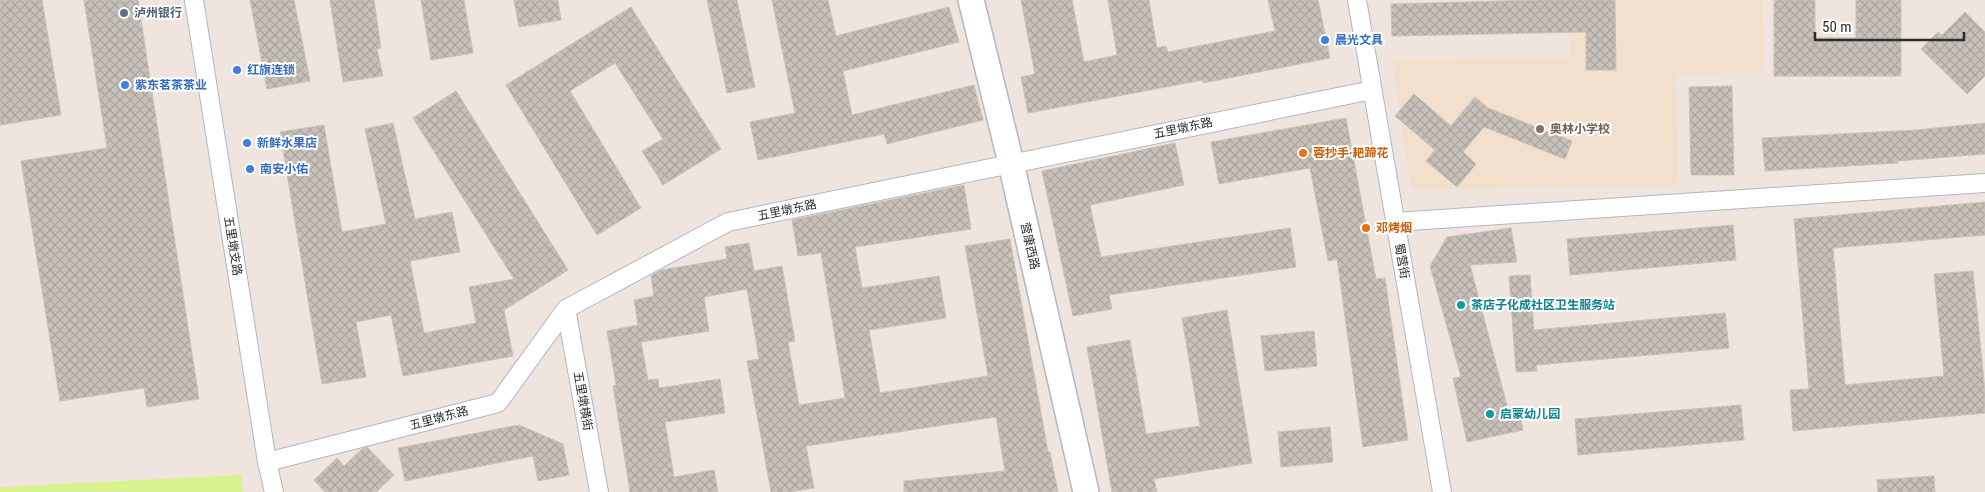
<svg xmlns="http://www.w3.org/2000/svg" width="1985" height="492" viewBox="0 0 1985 492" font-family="'Roboto Condensed','Noto Sans SC',sans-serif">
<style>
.education{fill:#f2e0cc}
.pitch{fill:#d8f290}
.building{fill:url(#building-cross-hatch);stroke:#cbc1b7}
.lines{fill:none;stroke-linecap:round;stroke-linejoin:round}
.street-casing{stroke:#b2b6c1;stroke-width:20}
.secondary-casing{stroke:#b2b6c1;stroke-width:28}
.street{stroke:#fff;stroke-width:18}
.secondary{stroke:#fff;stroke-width:25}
.service-dot{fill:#5c6f8a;stroke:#fff;stroke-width:2}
.shop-dot{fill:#3f7fe0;stroke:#fff;stroke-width:2}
.education-dot{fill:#8d6e63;stroke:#fff;stroke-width:2}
.food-dot{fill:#e8710a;stroke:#fff;stroke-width:2}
.culture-dot{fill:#0f9aa8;stroke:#fff;stroke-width:2}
.labels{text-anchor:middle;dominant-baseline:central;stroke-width:4;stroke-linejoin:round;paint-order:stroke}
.service-label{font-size:12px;font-weight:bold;fill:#4e5e75;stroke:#fff;text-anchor:start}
.shop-label{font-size:12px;font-weight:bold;fill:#366cbe;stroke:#fff;text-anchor:start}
.street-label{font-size:12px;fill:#2c2c2c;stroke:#fff}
.education-label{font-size:12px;font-weight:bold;fill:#785e54;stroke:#fff;text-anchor:start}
.food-label{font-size:12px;font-weight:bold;fill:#c56008;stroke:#fff;text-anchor:start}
.culture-label{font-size:12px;font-weight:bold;fill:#0d838f;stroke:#fff;text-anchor:start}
</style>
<defs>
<pattern id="building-cross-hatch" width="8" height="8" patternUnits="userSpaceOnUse" patternTransform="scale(1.25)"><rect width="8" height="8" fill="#c7c0b9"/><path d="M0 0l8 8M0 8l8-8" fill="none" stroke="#aba59f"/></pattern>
</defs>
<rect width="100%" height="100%" fill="#efe5de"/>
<path class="education" d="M1568,0h194l2,72 -88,2 3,111 -268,5 -19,-129 178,-4z"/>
<path class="pitch" d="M241,475l2,17h-243v-5z"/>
<path class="building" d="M0,0h42l19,115 -61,10z
M84,0h54l61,399 -52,8 -3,-19 -84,13 -39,-240 86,-13z
M250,0h44l16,81 -43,8z
M330,0h44l7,48 -4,1 6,27 -40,6z
M421,0h43l9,53 -42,7z
M514,0h44l3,20 -42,7z
M707,0h30l18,87 -28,6z
M772,0h56l8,36 113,-29 10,35 -116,29 9,44 122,-30 9,35 -96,24 -3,-10 -126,26 -8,-38 45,-9z
M1021,0h51l12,62 33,-7 -9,-55h41l8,48 9,-2 2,6 107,-21 -7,-31h50l12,58 -127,25v-3l-175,33 -7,-36 14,-3z
M1536,0h79l1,70h-30v-38l-194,4 -1,-32z
M1774,0h41v38h41v-38h45v76h-127z
M631,7l90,142 -58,36 -21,-34 21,-12 -48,-76 -45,28 71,117 -44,27 -91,-150z
M1965,12l20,20v44l-18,18 -46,-45 17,-17 4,3z
M1732,86l2,89h-43l-2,-88z
M456,91l112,179 -64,40 9,46 -110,20 -12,-61 -35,7 10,55 -44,7 -42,-252 44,-7 18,107 44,-8 -21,-95 28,-6 22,96 37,-7 8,40 -50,9 14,72 52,-10 -7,-36 45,-8 -101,-161z
M1414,94l37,32 24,-29 13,11 84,33 -7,18 -81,-32 -21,25 13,12 -19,23 -31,-26 9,-11 -40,-34z
M1346,118l30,161 9,-1 23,162 -45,7 -26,-188 -9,2 -18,-93 -91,16 -8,-42z
M1985,123v31l-87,7v2l-133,8 -3,-33 154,-8z
M1175,143l9,42 -94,20 11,52 189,-29 6,39 -187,28 3,14 -39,7 -31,-145z
M964,185l7,44 -116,18 7,41 77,-12 7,42 -77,12 11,63 108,-17 -23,-130 45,-7 38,213h2l8,40h-154v-11l101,-10 -9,-54 -190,29 8,42 -24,4h-19l-24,-131 12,-2 -12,-70 -43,8 5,34 -68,11 7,38 10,-1 1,9 61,-9 5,34 -60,9 9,55 40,-7 4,22h-88l-17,-106 3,-1 -9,-54 31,-6 -4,-25 20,-4 -3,-20 10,-6 66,-11 -2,-12 24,-4 5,28 28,-5 13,75 -7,1 11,63 46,-7 -24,-145 -23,3 -6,-36z
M1985,202v33l-152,13 12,137 99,-9 -10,-102 39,-3 12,120v22l-192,18 -3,-41 19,-1 -15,-170z
M1733,225l3,35 -166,15 -3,-36z
M1511,228l6,34 -47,3 39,148 10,-2 4,19 -56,12 -14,-64 8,-1 -31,-111 17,-29z
M1530,275l4,55 191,-17 4,35 -193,17 1,6 -21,1 -7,-96z
M1227,310l25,153 -98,16 3,13h-45l-25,-145 43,-7 16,94 54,-8 -18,-108z
M1314,331l3,35 -52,5 -4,-35z
M1741,405l3,35 -166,15 -3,-36z
M519,425l44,19 6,31 -31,6 -5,-25 -128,25 -7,-33z
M1330,427l3,35 -52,5 -3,-35z
M367,447l27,28 -18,17h-51l-11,-12 23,-22 7,8 19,-18z
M1934,476l1,16h-57l-1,-12z"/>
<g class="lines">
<g class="street-casing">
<path id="street" d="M194,0l73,462 7,30
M1357,0l85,492
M1395,222l590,-39
M566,309l33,183
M267,462l231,-59 68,-94 162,-87 644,-132"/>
</g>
<g class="secondary-casing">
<path id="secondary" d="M971,0l40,163 75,329"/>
</g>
<use href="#street" class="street"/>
<use href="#secondary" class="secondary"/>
</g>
<circle class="service-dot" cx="124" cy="13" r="5"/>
<g class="shop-dot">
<circle cx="1325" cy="40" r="5"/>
<circle cx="237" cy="70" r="5"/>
<circle cx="125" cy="85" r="5"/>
<circle cx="247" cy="143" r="5"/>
<circle cx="250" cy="169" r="5"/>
</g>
<circle class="education-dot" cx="1540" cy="129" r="5"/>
<g class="food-dot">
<circle cx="1303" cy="153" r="5"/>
<circle cx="1366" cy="228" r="5"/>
</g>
<g class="culture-dot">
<circle cx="1461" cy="305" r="5"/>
<circle cx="1490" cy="414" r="5"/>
</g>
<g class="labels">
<g class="service-label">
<text x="134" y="13">泸州银行</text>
</g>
<g class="shop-label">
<text x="1335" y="40">晨光文具</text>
<text x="247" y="70">红旗连锁</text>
<text x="135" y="85">紫东茗茶茶业</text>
<text x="257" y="143">新鲜水果店</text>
<text x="260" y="169">南安小佑</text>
</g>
<g class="street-label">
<text transform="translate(1183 128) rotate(-12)">五里墩东路</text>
<text transform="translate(787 210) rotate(-12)">五里墩东路</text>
<text transform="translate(233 246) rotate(81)">五里墩支路</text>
<text transform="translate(1030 246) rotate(77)">营康西路</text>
<text transform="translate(1402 261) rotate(80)">蜀营街</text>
<text transform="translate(583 401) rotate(80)">五里墩横街</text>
<text transform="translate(439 418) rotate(-15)">五里墩东路</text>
</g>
<g class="education-label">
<text x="1550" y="129">奥林小学校</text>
</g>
<g class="food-label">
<text x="1313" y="153">蓉抄手·耙蹄花</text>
<text x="1376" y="228">邓烤烟</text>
</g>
<g class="culture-label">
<text x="1471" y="305">茶店子化成社区卫生服务站</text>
<text x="1500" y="414">启蒙幼儿园</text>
</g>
</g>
<path d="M1815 32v8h149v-8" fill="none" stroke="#2c2c2c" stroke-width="2.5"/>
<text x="1822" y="32" font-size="15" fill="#2c2c2c" stroke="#ffffff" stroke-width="4" paint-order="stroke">50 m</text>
</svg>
